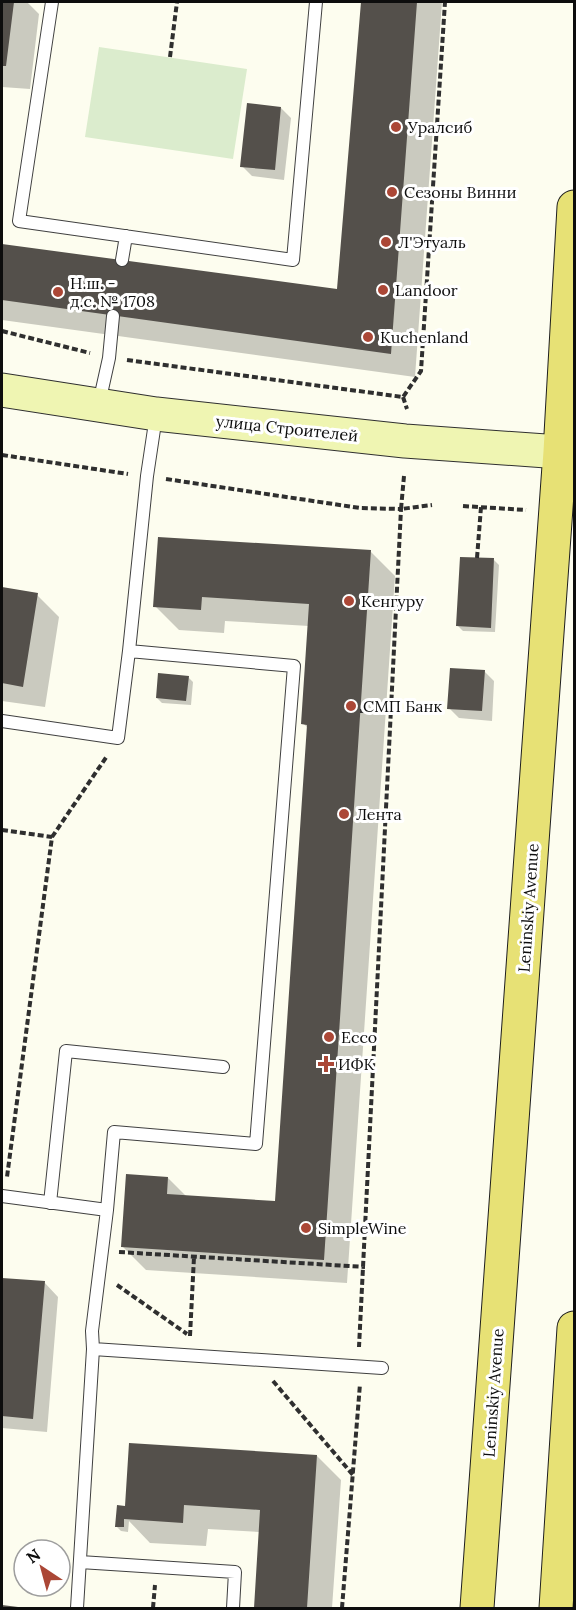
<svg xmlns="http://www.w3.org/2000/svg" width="576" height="1610" viewBox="0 0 576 1610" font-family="Lora,serif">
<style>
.pitch{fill:#dbeccd}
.shadow{fill:#0003}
.building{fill:#54504b}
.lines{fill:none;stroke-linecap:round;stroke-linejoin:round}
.lane-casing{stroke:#404040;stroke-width:14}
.secondary-casing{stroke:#2f2f2f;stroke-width:35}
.primary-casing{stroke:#1e1e1e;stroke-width:35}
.path{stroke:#2f2f2f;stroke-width:4;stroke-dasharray:6 3;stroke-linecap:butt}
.lane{stroke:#fff;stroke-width:12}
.secondary{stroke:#eff5b2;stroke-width:33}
.primary{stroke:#e7e175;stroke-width:33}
.poi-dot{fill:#ab4736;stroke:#fff;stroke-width:2}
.labels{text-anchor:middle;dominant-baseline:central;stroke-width:6;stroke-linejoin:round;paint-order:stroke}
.poi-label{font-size:16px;fill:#0d0d0d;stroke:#fff;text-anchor:start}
.street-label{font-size:16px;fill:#0d0d0d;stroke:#fff}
</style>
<rect width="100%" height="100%" fill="#fdfdef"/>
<path class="pitch" d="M99,47l148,22 -14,90 -148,-22z"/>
<path class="shadow" d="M2,2h25l12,12 -9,75 -28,-2z
M363,2h79l-27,375 -413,-57v-74l337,44z
M281,108l10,10 -7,62 -32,-4 -10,-10z
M371,552l24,24 -48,707 -201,-13 -24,-24 46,-68 18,18 91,6 32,-473 -6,-6 6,-97 -84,-5 -1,12 -45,-3 -24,-24z
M494,560l5,5 -4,67 -32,-1 -5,-5z
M2,589l35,6 22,22 -14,90 -43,-6z
M484,671l10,10 -2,40 -33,-3 -10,-10z
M188,677l5,5 -2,23 -29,-2 -5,-5z
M2,1279l42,3 14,15 -11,135 -45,-4z
M317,1456l24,24 -9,128h-77l5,-76 -52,-3 -2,17 -56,-3 -21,-22 -1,11 -7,-1 -5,-5 8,-19z"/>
<path class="building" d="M2,2h12l-8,64h-4z
M361,2h56l-26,352 -389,-54v-56l335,45z
M247,103l34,4 -6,63 -35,-3z
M158,537l213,13 -47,710 -203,-13 5,-73 42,3 -1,17 108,7 32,-476 -6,-1 8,-120 -107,-7 -1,13 -48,-3z
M460,557l34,1 -3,70 -35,-2z
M2,587l36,6 -15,94 -21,-4z
M450,668l35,2 -3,41 -35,-2z
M158,673l31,3 -3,25 -30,-3z
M2,1278l43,3 -12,138 -31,-3z
M129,1443l188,12 -10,153h-53l6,-98 -76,-5 -1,18 -59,-4v8h-9l2,-22 8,1z
M2,1605l16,2v1h-16z"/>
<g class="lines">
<g class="lane-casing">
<path id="lane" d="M52,2l-33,219 274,39 23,-258
M122,260l4,-24
M99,403l10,-45 4,-42
M156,416l-9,60 -18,175 165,15 -38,478 -142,-12 -7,78 -15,121 1,18 289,19
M2,721l116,17 11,-87
M2,1196l105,14
M50,1203l16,-152 157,16
M80,1562l155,10 -2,36
M77,1608l16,-259"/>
</g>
<g class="secondary-casing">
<path id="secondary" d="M2,390l154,24 249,27 169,12"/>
</g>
<g class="primary-casing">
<path id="primary" d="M477,1608l83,-1156 14,-245
M556,1608l18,-280"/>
</g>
<path class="path" d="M170,57l7,-55
M2,331l88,22
M127,360l276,37 18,-26 24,-369
M403,397l4,12
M2,455l126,19
M404,476l-3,33 31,-4
M166,479l194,29 41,1 -42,838
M463,506l63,4
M477,558l4,-51
M360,711h31
M2,830l50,7 -45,340
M52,837l55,-81
M119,1252l246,15
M117,1285l70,49
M190,1336l4,-79
M273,1381l80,94
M153,1608l2,-23
M342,1608l18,-224"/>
<use href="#lane" class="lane"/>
<use href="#secondary" class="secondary"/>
<use href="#primary" class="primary"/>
</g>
<g class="poi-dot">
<circle cx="396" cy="127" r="6"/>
<circle cx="392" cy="192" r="6"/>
<circle cx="386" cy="242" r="6"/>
<circle cx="383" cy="290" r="6"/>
<circle cx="58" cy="292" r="6"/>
<circle cx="368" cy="337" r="6"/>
<circle cx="349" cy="601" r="6"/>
<circle cx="351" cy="706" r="6"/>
<circle cx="344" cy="814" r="6"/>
<circle cx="329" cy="1037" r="6"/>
<path d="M323 1055h6v6h6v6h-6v6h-6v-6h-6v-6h6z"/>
<circle cx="306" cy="1228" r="6"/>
</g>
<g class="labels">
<g class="poi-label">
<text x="408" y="127">Уралсиб</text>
<text x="404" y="192">Сезоны Винни</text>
<text x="398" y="242">Л'Этуаль</text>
<text x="70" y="283">Н.ш. -<tspan x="70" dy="18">д.с. № 1708</tspan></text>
<text x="395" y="290">Landoor</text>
<text x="380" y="337">Kuchenland</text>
<text x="361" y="601">Кенгуру</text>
<text x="363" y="706">СМП Банк</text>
<text x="356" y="814">Лента</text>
<text x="341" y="1037">Ecco</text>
<text x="338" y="1064">ИФК</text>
<text x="318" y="1228">SimpleWine</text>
</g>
<g class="street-label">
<text transform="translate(287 428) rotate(6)">улица Строителей</text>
<text transform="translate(528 908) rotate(-86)">Leninskiy Avenue</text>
<text transform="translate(493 1393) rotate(-86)">Leninskiy Avenue</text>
</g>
</g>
<rect width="576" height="1610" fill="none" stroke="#0d0d0d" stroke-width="6"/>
<g transform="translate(42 1568) rotate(324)"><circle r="28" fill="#ffffff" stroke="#9e9e9e" stroke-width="1.5"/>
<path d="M0-4.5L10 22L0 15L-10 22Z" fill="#ab4736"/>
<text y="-9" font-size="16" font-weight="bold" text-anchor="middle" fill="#0d0d0d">N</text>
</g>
</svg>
